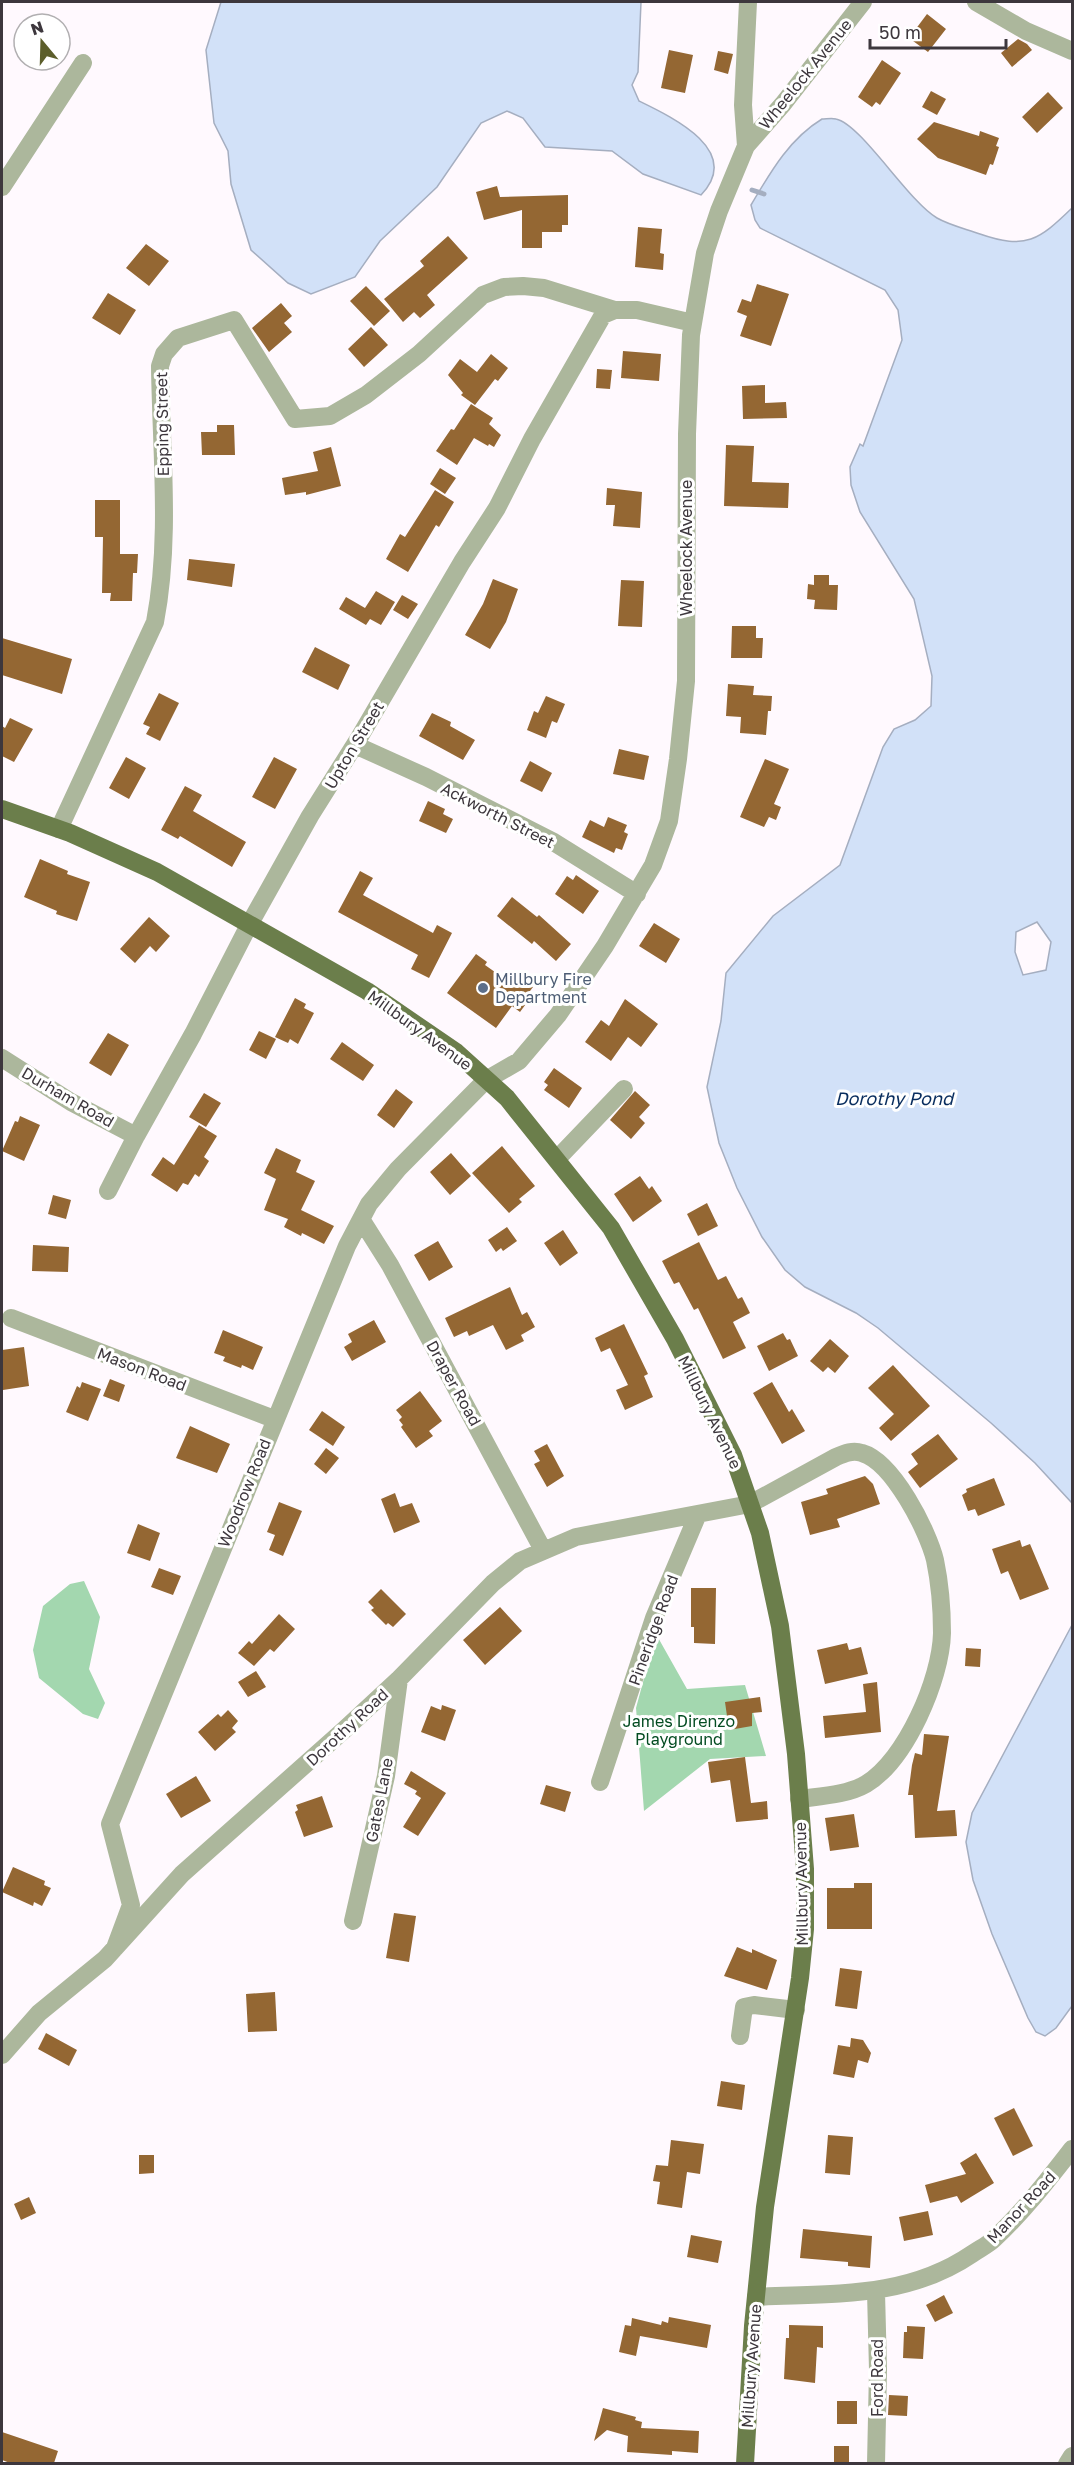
<svg xmlns="http://www.w3.org/2000/svg" width="1074" height="2465" viewBox="0 0 1074 2465" font-family="'Golos Text',sans-serif">
<style>
.green{fill:#a3d7af}
.water{fill:#d2e1f8;stroke:#a5aec0;stroke-width:1.5;fill-rule:evenodd}
.lines{fill:none;stroke-linecap:round;stroke-linejoin:round}
.stream{stroke:#a5aec0;stroke-width:5}
.building{fill:#946733}
.minor{stroke:#acb79c;stroke-width:18}
.major{stroke:#6b7e4b;stroke-width:18}
.service-dot{fill:#5c6f8a;stroke:#fff;stroke-width:2}
.labels{text-anchor:middle;dominant-baseline:central;stroke-width:6;stroke-linejoin:round;paint-order:stroke}
.street-label{font-size:16px;fill:#3d373d;stroke:#fff}
.service-label{font-size:16px;fill:#4e5e75;stroke:#fff;text-anchor:start}
.park-label{font-size:16px;fill:#044c22;stroke:#fff}
.water-label{font-size:18px;font-style:italic;fill:#092d5e;stroke:#fff}
</style>
<rect width="100%" height="100%" fill="#fff9fe"/>
<path class="green" d="M84,1581l16,36 -11,52 16,34 -7,16 -15,-5 -44,-36 -6,-28 10,-44 27,-22z
M656,1634l31,55 58,-4 21,71 -56,3 -66,52 -8,-103z"/>
<path class="water" d="M221,2h420l-3,70 -6,13 7,16c35,17 104,50 62,94l-58,-21 -31,-23 -67,-4 -22,-29 -16,-7 -26,12 -44,64 -57,54 -25,36 -44,17 -23,-11 -37,-33 -20,-66 -3,-33 -14,-28 -8,-73z
M822,119c4,0 10,-1 14,0 25,5 72,82 101,99 12,7 29,11 43,16 46,16 59,6 92,-26v1295l-37,-40 -44,-40 -113,-95 -22,-15 -51,-26 -20,-17 -23,-33 -25,-49 -18,-45 -12,-56 14,-66 5,-48 47,-57 67,-51 43,-118 11,-18 21,-9 16,-14 1,-30 -18,-77 -54,-87 -9,-27 -1,-18 10,-23 3,2 39,-106 -4,-30 -13,-20 -125,-62 -5,-8 -4,-15c19,-32 38,-66 71,-86zM1037,922l14,20 -5,28 -23,5 -8,-23 1,-20z
M1072,1625v381l-16,22 -11,8 -9,-4 -8,-14 -36,-84 -19,-54 -7,-38 6,-29z"/>
<g class="lines">
<path class="stream" d="M752,190l12,4"/>
</g>
<path class="building" d="M927,14l19,15 -18,23 -19,-14z
M1018,39l9,5 5,6 -20,17 -11,-14z
M669,50l24,5 -8,38 -24,-5z
M718,51l15,3 -5,20 -14,-4z
M882,60l19,13 -21,32 -4,-3 -4,5 -14,-10z
M931,91l15,8 -9,16 -15,-8z
M1048,92l15,16 -26,25 -15,-16z
M934,122l45,14 1,-5 19,7 -3,8 3,1 -6,18 -3,-1 -4,11 -48,-17 -21,-19z
M497,186l3,11 68,-2v30h-6v7h-20v16h-20v-38l-38,10 -8,-28z
M638,227l24,2 -2,24 4,1 -1,16 -28,-3z
M448,236l20,22 -41,37 8,10 -15,13 -6,-6 -11,10 -19,-23 40,-33 -4,-5z
M146,244l23,17 -20,25 -23,-18z
M757,284l32,10 -18,52 -31,-10 7,-20 -10,-4 5,-13 9,3z
M366,286l24,25 -16,15 -24,-25z
M108,293l28,17 -16,25 -28,-17z
M281,303l11,13 -8,7 8,9 -23,20 -17,-24z
M371,327l17,18 -24,22 -16,-18z
M623,351l38,3 -2,27 -38,-3z
M491,354l17,14 -10,13 -3,-2 -20,26 -14,-10 2,-2 -15,-18 12,-16 17,13z
M597,369l15,1 -2,19 -14,-1z
M765,385v18l21,-1 1,16 -44,1 -1,-33z
M471,404l22,14 -4,6 12,11 -7,12 -5,-3 -1,2 -14,-8 -17,27 -21,-14 15,-22 3,1z
M217,425h17l1,30h-33l-1,-23h16z
M726,445l28,1 -2,36 37,1 -1,25 -64,-2z
M331,447l10,39 -35,9v-3l-21,3 -3,-17 36,-7 -5,-19z
M440,468l16,10 -11,16 -15,-10z
M607,488l35,4 -2,36 -27,-2 2,-21h-9z
M435,490l19,12 -15,25 -3,-2 -28,47 -22,-13 14,-25 5,3z
M95,500h25v54h18l-1,19h-4l-1,28h-22l1,-8h-9l1,-56h-8z
M189,559l46,5 -3,23 -45,-7z
M814,575h15v10h9l-1,25 -23,-1 1,-9 -8,-1 1,-15 6,1z
M493,579l25,10 -12,33 -16,27 -25,-14 18,-31z
M621,580l23,1 -2,46 -24,-1z
M376,591l19,11 -14,23 -11,-6 -4,6 -27,-16 7,-12 19,11z
M402,595l16,9 -10,15 -15,-9z
M732,626h24v12h7l-1,20h-31z
M2,638l70,21 -10,35 -60,-19z
M315,647l35,18 -12,25 -36,-18z
M728,684l26,2 -1,9 19,1 -1,15h-3l-2,24 -26,-2 1,-16 -15,-1z
M159,693l20,10 -19,38 -14,-7 4,-7 -7,-3z
M546,696l19,8 -8,19 -5,-2 -6,17 -19,-8 7,-19 4,2z
M432,713l19,9 -1,4 25,14 -12,20 -44,-24z
M10,718l23,11 -19,33 -12,-6v-30l3,2z
M619,749l30,7 -5,24 -31,-6z
M126,757l20,11 -17,31 -20,-11z
M274,757l23,12 -22,40 -23,-12z
M765,759l24,10 -15,35 7,3 -5,13 -7,-3 -5,10 -24,-10z
M530,761l22,12 -10,19 -22,-11z
M185,786l17,9 -9,16 53,31 -14,25 -52,-31 -2,3 -17,-9z
M428,801l17,8 -2,5 10,5 -7,14 -27,-12z
M608,817l19,8 -3,7 4,2 -6,16 -6,-2 -2,5 -32,-16 8,-17 14,7z
M40,859l28,12 -1,3 23,8 -13,39 -21,-7 1,-3 -33,-14z
M360,871l13,7 -10,17 70,38 4,-8 15,8 -23,45 -18,-9 7,-14 -80,-43z
M576,875l23,16 -16,23 -28,-20 12,-18 6,4z
M512,897l25,20 2,-2 32,29 -15,17 -22,-20 -2,3 -35,-28z
M149,917l21,19 -14,16 -6,-6 -15,17 -15,-14z
M654,923l26,16 -14,24 -27,-17z
M476,954l11,8 -2,3 24,17 6,-8 18,13 -6,8 4,2 -11,15 -8,-6 -16,22 -49,-35z
M295,998l11,6 -2,4 10,5 -16,31 -8,-5 -2,4 -13,-6z
M625,999l33,25 -17,23 -13,-10 -17,24 -26,-19 16,-22 8,6z
M259,1031l17,8 -10,20 -17,-9z
M108,1033l21,12 -18,31 -22,-13z
M342,1042l32,23 -11,16 -33,-22z
M554,1068l28,20 -13,20 -25,-18 4,-5 -4,-3z
M396,1089l17,13 -19,26 -17,-13z
M635,1091l15,14 -11,12 6,6 -14,16 -21,-19z
M204,1093l17,10 -15,24 -17,-10z
M20,1116l20,9 -16,36 -22,-10 13,-30 3,1z
M199,1125l18,11 -13,21 5,4 -10,16 -4,-3 -7,11 -5,-2 -6,9 -26,-17 12,-18 11,8z
M502,1146l33,40 -16,13 3,3 -13,11 -37,-40z
M276,1148l25,12 -5,12 19,9 -14,29 33,16 -10,18 -22,-11 -1,3 -17,-9 4,-8 -24,-9 12,-31 -12,-6z
M451,1153l20,23 -21,19 -20,-23z
M640,1176l9,13 3,-3 10,15 -29,21 -19,-28z
M53,1195l18,5 -5,19 -18,-5z
M707,1203l11,23 -20,10 -11,-22z
M507,1227l10,14 -14,10 -2,-3 -5,4 -8,-12z
M563,1230l15,23 -18,13 -16,-23z
M438,1241l15,26 -24,14 -15,-26z
M699,1242l19,38 8,-4 12,23 4,-2 8,16 -17,9 13,26 -23,11 -25,-51 -4,2 -15,-28 -5,2 -12,-23z
M33,1245l36,2 -1,25 -36,-1z
M510,1287l12,28 5,-3 8,15 -14,8 3,6 -18,9 -13,-25 -24,11 -2,-5 -13,6 -9,-19z
M374,1320l12,22 -34,19 -8,-14 8,-5 -4,-8z
M624,1324l24,50 -4,2 9,21 -28,13 -9,-20 12,-5 -18,-37 -9,4 -6,-14z
M223,1330l40,17 -10,23 -11,-5 -1,3 -18,-7 2,-4 -11,-4z
M783,1333l4,7 3,-1 8,17 -29,15 -12,-25z
M830,1339l19,17 -14,17 -7,-6 -5,5 -13,-11z
M24,1347l5,39 -26,4 -1,-40z
M893,1365l37,41 -39,35 -12,-13 15,-14 -26,-26z
M110,1379l15,6 -6,17 -16,-6z
M82,1382l19,7 -13,32 -22,-9 11,-26 3,2z
M772,1382l17,30 3,-3 13,22 -23,13 -29,-51z
M420,1391l22,30 -13,10 4,5 -17,12 -15,-21 2,-2 -4,-5 3,-3 -6,-7z
M322,1411l23,16 -12,19 -24,-16z
M190,1426l40,18 -13,29 -41,-15z
M938,1434l20,25 -38,29 -12,-16 10,-8 -7,-10z
M547,1444l17,32 -17,11 -13,-23 6,-3 -6,-10z
M326,1448l13,10 -13,16 -12,-10z
M865,1476l8,8 7,20 -43,15 3,8 -30,8 -9,-33 27,-8 -2,-5z
M994,1478l11,27 -27,11 -3,-7 -7,2 -6,-16 5,-3 -1,-3z
M395,1493l5,14 12,-4 8,19 -26,11 -13,-34z
M279,1502l23,9 -19,45 -14,-6 6,-15 -8,-3z
M138,1524l22,9 -10,28 -23,-8z
M1020,1540l2,7 8,-3 19,45 -29,11 -12,-29 -7,3 -9,-25z
M159,1568l22,8 -8,19 -22,-8z
M691,1588h25l-1,56 -21,-1v-16h-3z
M381,1589l25,25 -13,13 -5,-4 -2,2 -15,-15 3,-2 -6,-6z
M500,1607l22,24 -37,34 -22,-25z
M279,1614l16,15 -21,23 -4,-3 -16,17 -16,-13 11,-12 3,3z
M847,1643l2,7 12,-3 7,27 -43,10 -8,-34z
M966,1648l15,1 -1,18 -15,-1z
M256,1671l10,16 -18,10 -10,-15z
M877,1682l4,50 -56,6 -2,-22 43,-4 -3,-28z
M760,1697l2,15 -10,1v13l-23,4 -4,-28z
M442,1705l14,5 -11,31 -24,-9 10,-26 10,4z
M228,1710l10,11 -6,7 4,4 -21,19 -17,-19 20,-18 3,3z
M924,1734l25,2 -12,75 18,-1 2,26 -42,2 -2,-43h-5l4,-30 3,-12 7,2z
M745,1757l6,46 16,-2 1,18 -32,3 -6,-42 -19,3 -3,-21z
M411,1771l35,22 -28,43 -15,-9 18,-29 -6,-4 2,-3 -13,-7z
M196,1776l15,25 -30,17 -15,-24z
M546,1785l25,7 -6,20 -25,-8z
M322,1796l11,31 -29,10 -9,-25 3,-2 -2,-5z
M854,1814l5,33 -29,4 -5,-33z
M13,1867l32,14 -1,4 7,3 -9,18 -8,-4 -1,4 -31,-14z
M854,1883h18v46h-45v-41h27z
M394,1913l22,3 -7,46 -23,-4z
M737,1947l15,6v-4l25,11 -10,30 -43,-14z
M840,1968l22,3 -5,38 -22,-3z
M275,1992l2,39 -29,1 -2,-38z
M46,2033l31,17 -8,16 -31,-17z
M851,2038l12,2 8,13 -3,10 -10,-3 -4,18 -21,-4 5,-29 12,2z
M721,2081l24,4 -3,25 -25,-4z
M1014,2108l19,38 -20,10 -19,-38z
M828,2135l25,2 -3,38 -25,-2z
M671,2140l33,4 -4,30 -13,-2 -5,36 -25,-4 3,-22 -7,-1 3,-16 12,1z
M976,2153l18,30 -33,20 -4,-7 -27,7 -5,-18 41,-11 -6,-11z
M139,2155h15v18l-15,1z
M29,2197l7,16 -15,7 -7,-16z
M928,2211l5,24 -29,6 -5,-24z
M803,2229l69,7 -2,32 -22,-2v-4l-48,-4z
M691,2235l31,6 -4,22 -31,-6z
M944,2295l9,18 -18,9 -9,-17z
M669,2317l42,8 -4,23 -67,-12 -4,20 -17,-4 6,-27 6,1 1,-8 29,7 1,-4 6,2z
M789,2325l34,1v22l-6,-1 -2,36 -31,-4 2,-41h3z
M907,2326l18,1 -2,32 -20,-1 1,-26h3z
M889,2395l19,1 -1,20 -19,-1z
M837,2401h20v23h-20z
M603,2408l33,9 -1,3 7,2 -1,6 58,3 -1,22 -26,-2v4l-45,-3 1,-16 -21,-6 -13,11z
M2,2432l56,19 -4,12h-44l-8,-3z
M834,2446h15v17h-15z"/>
<g class="lines">
<path class="minor" d="M976,2l50,29 46,20
M746,146l-3,-41 5,-103
M2,187l81,-124
M355,745l71,32 126,64 85,53
M59,829l96,-207c16,-83 6,-171 5,-256l4,-12 14,-16 56,-18 61,99 35,-3 36,-21 53,-41 64,-59 21,-8 19,-1 21,2 71,22h22l56,13
M2,1058l69,44 65,34
M557,1159l67,-70
M108,1191l28,-55 57,-102 56,-109 61,-109 49,-78 103,-176 35,-54 35,-69 67,-117 4,-7 12,-5
M361,1219l29,46 153,285
M11,1318l263,101
M600,1782l54,-164 44,-104
M353,1921l33,-145 13,-97
M115,1948l16,-43 -21,-81 237,-578 22,-42 29,-35 88,-89 33,-19 39,-46 47,-69 48,-81 16,-44 9,-62 8,-78 1,-247 4,-99 14,-82 14,-42 27,-65 37,-42 80,-102
M740,2036l4,-29 10,-2 42,5
M2,2055l37,-42 66,-54 77,-85 162,-144 56,-52 93,-95 27,-22 56,-24 174,-33 86,-47c9,-4 17,-7 26,-4 31,9 66,78 73,107 5,24 7,49 7,73 -1,46 -36,127 -76,151 -19,11 -45,12 -67,15
M876,2292l2,78 -2,94
M756,2297c76,-4 150,2 216,-43 7,-5 16,-9 22,-15 29,-27 54,-59 78,-90
M1067,2464l5,-8"/>
<path class="major" d="M2,809l68,24 87,39 210,119 89,61 51,46 104,130 64,111 58,116 27,78 20,93 16,128 9,115v60l-5,49 -35,229 -12,119 -8,138"/>
</g>
<circle class="service-dot" cx="483" cy="988" r="6"/>
<g class="labels">
<g class="street-label">
<text transform="translate(805 74) rotate(-51)">Wheelock Avenue</text>
<text transform="translate(162 424) rotate(-91)">Epping Street</text>
<text transform="translate(686 548) rotate(-90)">Wheelock Avenue</text>
<text transform="translate(354 745) rotate(-59)">Upton Street</text>
<text transform="translate(498 815) rotate(27)">Ackworth Street</text>
<text transform="translate(420 1030) rotate(36)">Millbury Avenue</text>
<text transform="translate(68 1097) rotate(30)">Durham Road</text>
<text transform="translate(142 1369) rotate(21)">Mason Road</text>
<text transform="translate(454 1383) rotate(61)">Draper Road</text>
<text transform="translate(710 1412) rotate(64)">Millbury Avenue</text>
<text transform="translate(244 1493) rotate(-68)">Woodrow Road</text>
<text transform="translate(653 1630) rotate(-70)">Pineridge Road</text>
<text transform="translate(347 1727) rotate(-43)">Dorothy Road</text>
<text transform="translate(379 1800) rotate(-79)">Gates Lane</text>
<text transform="translate(801 1884) rotate(-91)">Millbury Avenue</text>
<text transform="translate(1021 2207) rotate(-47)">Manor Road</text>
<text transform="translate(751 2366) rotate(-86)">Millbury Avenue</text>
<text transform="translate(877 2378) rotate(-90)">Ford Road</text>
</g>
<g class="service-label">
<text x="495" y="979">Millbury Fire<tspan x="495" dy="18">Department</tspan></text>
</g>
<g class="park-label">
<text x="679" y="1721">James Direnzo<tspan x="679" dy="18">Playground</tspan></text>
</g>
<g class="water-label">
<text x="894" y="1098">Dorothy Pond</text>
</g>
</g>
<rect width="1074" height="2465" fill="none" stroke="#3d373d" stroke-width="6"/>
<g transform="translate(42 42) rotate(341)"><circle r="28" fill="#ffffff" stroke="#b1afb1" stroke-width="1.5"/>
<path d="M0-4.5L10 22L0 15L-10 22Z" fill="#5c5e2b"/>
<text y="-9" font-size="16" font-weight="bold" text-anchor="middle" fill="#3d373d">N</text>
</g>
<path d="M870 39v9h136v-9" fill="none" stroke="#3d373d" stroke-width="3"/>
<text x="879" y="39" font-size="18" fill="#3d373d" stroke="#ffffff" stroke-width="4.5" paint-order="stroke">50 m</text>
</svg>
